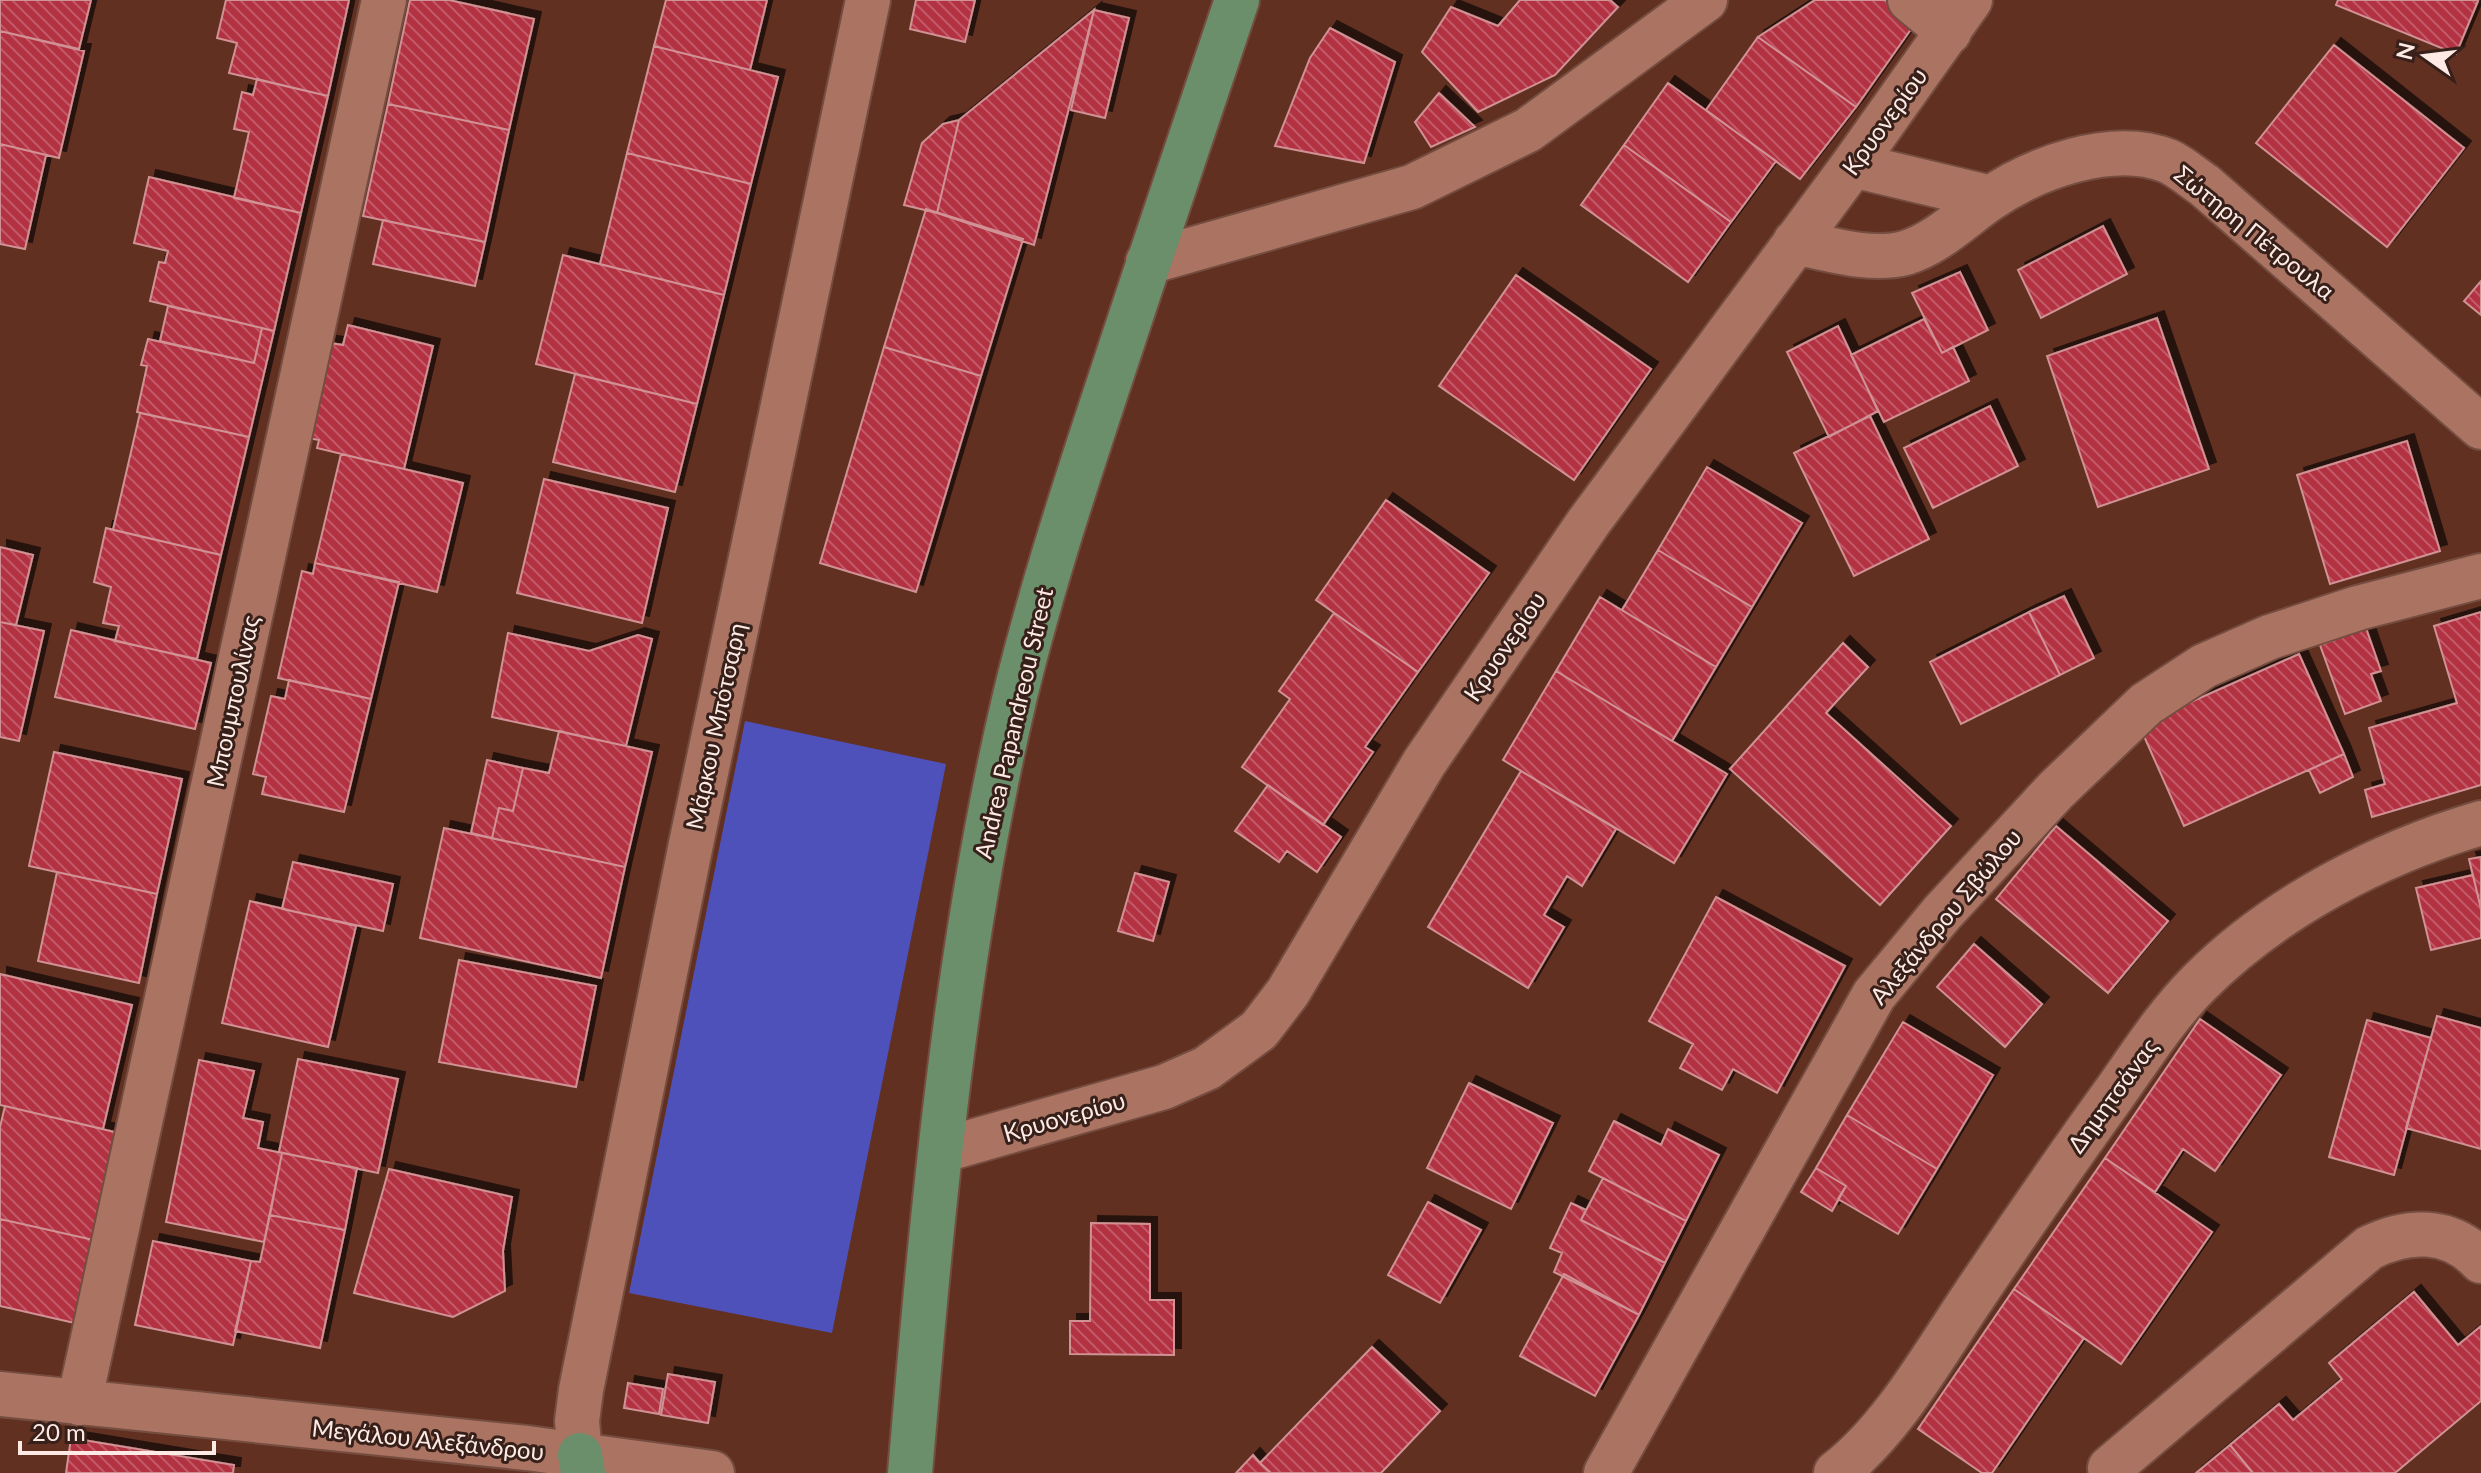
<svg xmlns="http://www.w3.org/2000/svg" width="2481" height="1473" viewBox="0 0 2481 1473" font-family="Lato,sans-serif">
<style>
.pitch{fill:#4f51ba}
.building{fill:url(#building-back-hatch);stroke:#d09294;stroke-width:2;filter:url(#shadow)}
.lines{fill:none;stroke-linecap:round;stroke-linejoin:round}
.minor-casing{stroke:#744d40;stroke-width:48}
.major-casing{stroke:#744d40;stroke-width:48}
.minor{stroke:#ab7362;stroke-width:44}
.major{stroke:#6b8f6a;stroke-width:44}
.labels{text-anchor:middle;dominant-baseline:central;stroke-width:6;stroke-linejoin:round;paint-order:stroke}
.street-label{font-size:24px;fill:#fdeae4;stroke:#372019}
</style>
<defs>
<pattern id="building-back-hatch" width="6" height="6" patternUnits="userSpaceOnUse" patternTransform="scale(2)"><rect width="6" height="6" fill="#b33143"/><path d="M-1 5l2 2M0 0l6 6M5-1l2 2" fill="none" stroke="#c25967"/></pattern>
<filter id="shadow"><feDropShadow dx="7" dy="-7" stdDeviation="0" flood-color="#0009"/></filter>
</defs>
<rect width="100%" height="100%" fill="#613021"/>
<path class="pitch" d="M745,721l201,43 -114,569 -203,-40z"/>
<path class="building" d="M0,0h91l-12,49 -79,-18z
M226,0h123l-21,96 -99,-23 8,-30 -20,-5z
M410,0h39l85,19 -25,111 -121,-26z
M666,0h101l-17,70 -96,-24z
M916,0h59l-10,42 -55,-13z
M1520,0h90l8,7 -63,68 -77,37 -56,-60 29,-45 47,19z
M1815,0h71l28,25 -58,82 -98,-70z
M2338,0h138l2,1 -22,53 -120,-49z
M1094,10l35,8 -24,100 -34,-8z
M1094,10l-60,235 -97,-32 22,-93z
M1330,28l65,34 -31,101 -89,-17 35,-88z
M0,31l84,20 -25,107 -59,-14z
M1758,37l98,70 -56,72 -94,-69z
M2334,45l130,103 -77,99 -131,-104z
M654,46l124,31 -27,107 -124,-31z
M257,79l71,17 -27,117 -67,-15 15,-66 -15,-3 8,-37 11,3z
M1668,83l108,78 -45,61 -107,-77z
M1439,93l36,34 -44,20 -16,-25z
M388,104l121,26 -24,112 -122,-26z
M959,120l-22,93 -33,-8 18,-62 21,-19z
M0,144l46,11 -21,94 -25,-5z
M1624,145l107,77 -43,60 -107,-77z
M627,153l124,31 -27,111 -124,-31z
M149,177l152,36 -27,118 -124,-30 9,-39 6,1 3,-12 -34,-8z
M926,209l97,30 -42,137 -97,-29z
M383,220l102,22 -10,44 -102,-22z
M2103,226l24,48 -86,44 -23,-48z
M563,255l161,40 -27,109 -161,-40z
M1960,272l28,58 -46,23 -30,-60z
M1516,275l135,94 -77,111 -135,-94z
M2481,281v34l-17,-14z
M168,306l94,22 -8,35 -94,-22z
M2157,318l52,151 -111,38 -51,-151z
M1924,319l18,34 11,-6 16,34 -85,41 -33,-67z
M348,325l85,21 -29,123 -87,-21 2,-8 -11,-2 22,-95 13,2z
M1838,326l40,85 -49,26 -42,-85z
M262,328l12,3 -25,106 -112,-25 10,-46 -6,-1 7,-26 106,24z
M884,347l97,29 -65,216 -96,-29z
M575,374l122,30 -22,88 -122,-30z
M1990,406l28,60 -85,42 -29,-60z
M140,413l109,24 -28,118 -108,-25z
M1870,416l59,123 -75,37 -60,-123z
M2407,441l33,110 -110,33 -33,-109z
M341,454l122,29 -26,109 -122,-29z
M1707,467l95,56 -50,84 -94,-57z
M544,479l124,29 -26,115 -125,-30z
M1386,500l103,73 -71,99 -102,-72z
M106,528l115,27 -24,104 -82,-18 4,-15 -16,-3 8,-36 -17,-5z
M0,547l33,8 -17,70 -16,-3z
M1658,550l94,57 -36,60 -94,-57z
M315,563l84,19 -28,117 -93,-21 24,-107 11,3z
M2064,596l30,62 -34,17 -31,-63z
M1600,597l116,70 -44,74 -116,-70z
M2029,612l31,63 -99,49 -31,-62z
M2481,612v173l-109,32 -7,-27 20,-6 -16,-56 88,-25 -23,-77z
M1334,613l84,59 -53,75 8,5 -50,73 -81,-58 48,-68 -11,-8z
M0,622l44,9 -25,110 -19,-4z
M2366,628l15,43 -10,3 10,27 -36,13 -25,-69z
M71,630l140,33 -16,66 -140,-32z
M508,633l81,18 49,-16 14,4 -26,107 -134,-29z
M1843,643l25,24 -42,46 125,113 -71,79 -150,-136z
M2299,654l45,100 -160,72 -45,-101z
M1556,671l171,103 -53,89 -171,-103z
M289,680l82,19 -27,113 -82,-18 4,-17 -13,-3 18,-78 14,3z
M559,731l93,21 -27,115 -133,-29 7,-30 14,3 10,-43 26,5z
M54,752l128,27 -25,115 -128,-28z
M2344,754l9,23 -33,16 -11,-23z
M487,760l36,8 -10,43 -14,-3 -7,30 -21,-5z
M1521,771l95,58 -34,57 -15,-10 -23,39 20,12 -36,61 -100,-61z
M1268,785l73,52 -24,35 -30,-21 -8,11 -44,-31z
M2056,826l112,95 -60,72 -112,-94z
M444,828l181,39 -24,111 -181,-40z
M2481,857v52l-12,-50z
M293,862l100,22 -10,47 -101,-22z
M57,872l100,22 -18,89 -101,-22z
M1135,873l34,9 -16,59 -35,-10z
M2473,875l8,34v29l-50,12 -15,-62z
M1716,897l129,69 -68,127 -44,-24 -11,21 -42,-22 13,-24 -44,-23z
M250,901l106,25 -28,121 -106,-24z
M1974,944l68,60 -37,43 -68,-60z
M459,960l137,26 -20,101 -137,-25z
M0,974l132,31 -29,124 -103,-24z
M2437,1016l44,12v121l-75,-21z
M2200,1019l81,56 -66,96 -32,-22 -28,43 -50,-34z
M2367,1020l64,18 -37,137 -65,-18z
M1903,1022l90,53 -56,94 -90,-54z
M298,1059l100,20 -20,94 -99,-21z
M199,1060l55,11 -11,47 20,4 -5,26 24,5 -18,89 -98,-20z
M1469,1083l84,40 -42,86 -84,-41z
M5,1106l118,28 -25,107 -98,-22v-92z
M1847,1115l90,54 -39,65 -60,-35 8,-13 -30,-18z
M1614,1121l47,24 7,-16 51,26 -33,66 -97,-50z
M282,1153l75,15 -12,62 -75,-15z
M2105,1158l107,74 -91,132 -107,-75z
M1816,1168l30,18 -14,25 -31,-19z
M389,1169l123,28 -9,54 2,40 -52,26 -99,-24z
M1603,1178l83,43 -21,42 -84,-43z
M1428,1202l53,28 -41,73 -52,-28z
M1571,1203l15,7 -5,10 84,43 -26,52 -85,-43 8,-19 -12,-5z
M270,1215l75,15 -25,118 -85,-17 16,-70 9,1z
M0,1219l98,22 -19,83 -79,-18z
M1091,1223l59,1v76h24v55l-104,-1v-33h20z
M153,1241l98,20 -18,84 -98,-20z
M1564,1274l75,41 -44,81 -75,-40z
M2014,1289l70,49 -92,135h-10l-64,-44z
M2414,1292l44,53 23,-19v75l-86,72h-142l-23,-28 49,-41 14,16 49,-41 -13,-16z
M1372,1347l68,64 -59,62h-110l-11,-10z
M668,1374l47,8 -7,41 -47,-8z
M628,1383l35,6 -4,25 -35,-6z
M71,1438l163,27 -1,8h-167z
M2230,1445l23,28h-57z
M1253,1455l7,8 11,10h-35z"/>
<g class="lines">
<g class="minor-casing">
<path id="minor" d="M1910,0l39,32
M1853,165l138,33
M1795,242c34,7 76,20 110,11 31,-9 57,-35 83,-53 46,-32 124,-61 180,-39 13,6 24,16 36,24l277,242
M1148,262l264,-75 116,-57 177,-130
M943,1150l221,-63 43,-19 52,-38 29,-38 136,-229 164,-240 265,-358 117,-165
M0,1394l527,54 185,25
M79,1403l305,-1403
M580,1455l-3,-34 4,-31 110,-546 177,-844
M2110,1468l259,-220c38,-19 81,-21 112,13
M1606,1473l268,-478 68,-82 114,-123 90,-86 58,-38 66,-29 88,-29 123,-32
M1836,1473c57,-44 97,-117 137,-176 45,-67 91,-134 138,-199 28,-39 54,-81 88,-115 76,-76 180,-130 282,-160"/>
</g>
<g class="major-casing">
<path id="major" d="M580,1455l3,18
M910,1473c22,-259 45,-523 105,-777 24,-99 55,-195 87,-292 44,-135 90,-269 135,-404"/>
</g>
<use href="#minor" class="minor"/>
<use href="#major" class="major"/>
</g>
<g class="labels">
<g class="street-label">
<text transform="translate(1884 121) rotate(-54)">Κρυονερίου</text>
<text transform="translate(2255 232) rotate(39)">Σώτηρη Πέτρουλα</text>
<text transform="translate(1504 646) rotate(-56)">Κρυονερίου</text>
<text transform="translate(232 701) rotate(-78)">Μπουμπουλίνας</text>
<text transform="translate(1013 723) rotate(-77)">Andrea Papandreou Street</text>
<text transform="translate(715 726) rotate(-78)">Μάρκου Μπότσαρη</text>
<text transform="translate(1945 916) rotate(-50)">Αλεξάνδρου Σβώλου</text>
<text transform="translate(2112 1095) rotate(-54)">Δημητσάνας</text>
<text transform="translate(1064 1116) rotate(-16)">Κρυονερίου</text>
<text transform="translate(428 1439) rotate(6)">Μεγάλου Αλεξάνδρου</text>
</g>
</g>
<g transform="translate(2425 56) rotate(284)" stroke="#372019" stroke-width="6" paint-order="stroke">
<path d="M0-6L14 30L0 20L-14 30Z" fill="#fdeae4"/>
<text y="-12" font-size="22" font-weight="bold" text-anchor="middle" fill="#fdeae4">N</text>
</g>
<path d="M20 1441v12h194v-12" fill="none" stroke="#fdeae4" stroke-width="4"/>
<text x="32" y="1441" font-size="24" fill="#fdeae4" stroke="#372019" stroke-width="6" paint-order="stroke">20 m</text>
</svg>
